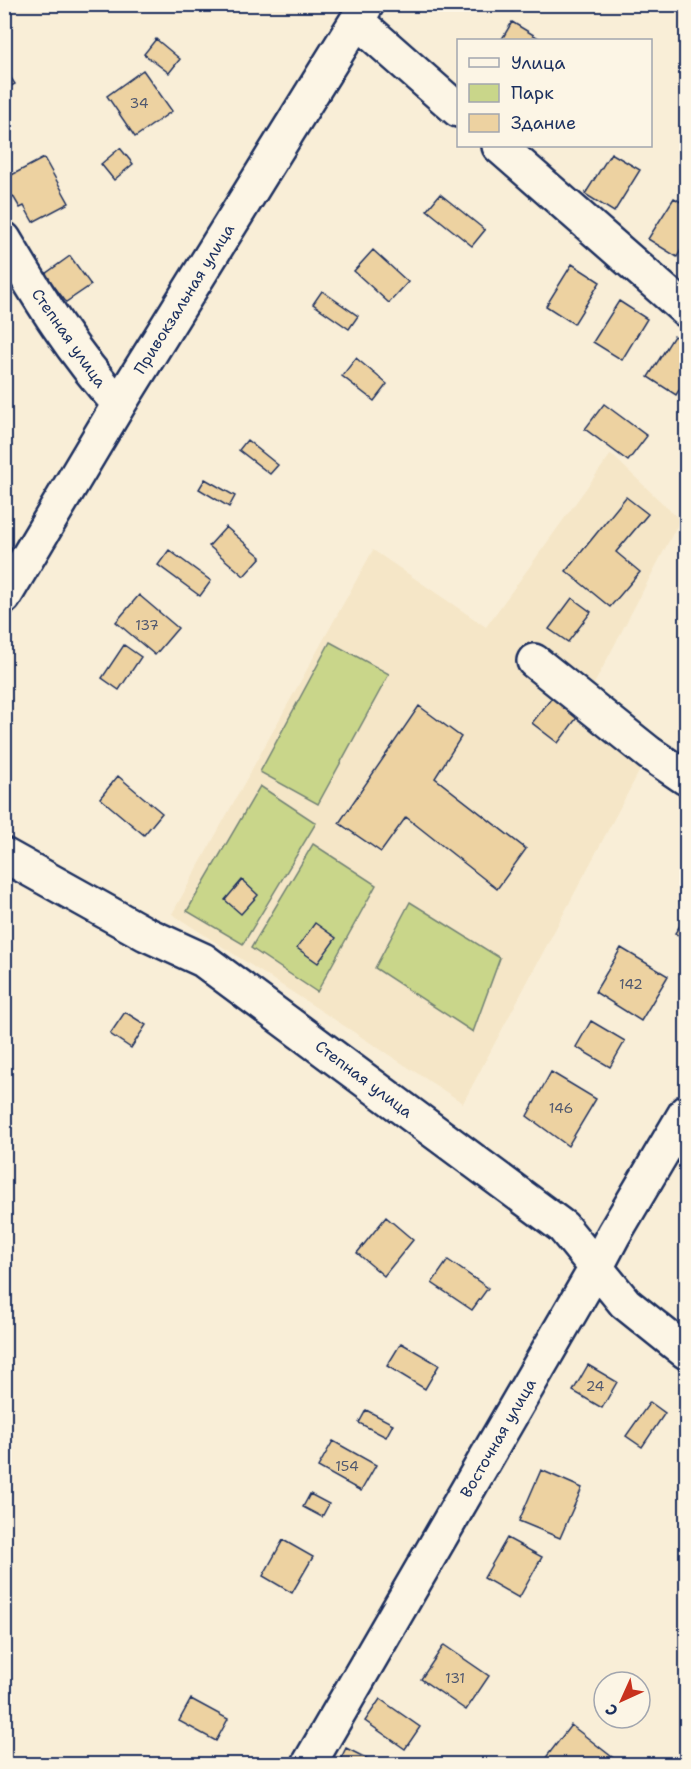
<svg xmlns="http://www.w3.org/2000/svg" width="691" height="1769" viewBox="0 0 691 1769" font-family="'Shantell Sans',sans-serif">
<style>
.built{fill:#f5e6c7}
.green{fill:#c9d68a;stroke:#728274;stroke-width:1.5}
.building{fill:#edd2a1;stroke:#1b2f5e;stroke-width:1.5}
.lines{fill:none;stroke-linecap:round;stroke-linejoin:round}
.minor-casing{stroke:#1b2f5e;stroke-width:38}
.minor{stroke:#fcf5e5;stroke-width:33}
.labels{text-anchor:middle;dominant-baseline:central;stroke-width:6;stroke-linejoin:round;paint-order:stroke}
.number-label{font-size:14px;fill:#50586f}
.street-label{font-size:16px;fill:#1b2f5e;stroke:#fcf5e5}
</style>
<rect width="100%" height="100%" fill="#f9eed7"/>
<filter id="ink" filterUnits="userSpaceOnUse"><feTurbulence type="fractalNoise" baseFrequency=".0167" numOctaves="2"/><feDisplacementMap in="SourceGraphic" scale="12" xChannelSelector="R" yChannelSelector="G"/><feConvolveMatrix kernelMatrix="1 2 1 2 8 2 1 2 1" color-interpolation-filters="sRGB"/></filter>
<g filter="url(#ink)">
<path class="built" d="M611,454l69,66 -88,168 57,65 -186,350 -291,-189 201,-364 113,77z"/>
<path class="green" d="M330,642l59,32 -71,130 -58,-32z
M260,786l56,37 -73,121 -56,-33z
M313,844l63,41 -59,107 -66,-44z
M410,902l90,56 -27,74 -98,-64z"/>
<path class="building" d="M512,22l30,18h-38l-2,-1z
M156,39l24,20 -11,14 -25,-19z
M143,70l29,41 -37,26 -28,-41z
M7,72l8,12 -11,6v-16z
M120,148l13,16 -19,16 -13,-16z
M611,153l29,17 -26,42 -29,-18z
M44,158l25,45 -36,19 -9,-16 -4,2 -7,-12 -5,3 -4,-7v-13z
M440,194l45,36 -13,16 -45,-36z
M674,198l12,7v36l-9,16 -29,-18z
M373,250l35,32 -19,21 -35,-32z
M70,256l21,29 -25,17 -21,-28z
M572,264l28,18 -26,42 -28,-18z
M322,291l36,25 -9,13 -36,-25z
M619,301l28,18 -25,41 -29,-18z
M674,336l12,8v35l-10,16 -28,-18z
M356,358l31,26 -13,17 -32,-25z
M604,404l43,32 -19,25 -43,-32z
M247,440l31,25 -8,9 -31,-24z
M205,479l30,17 -6,11 -30,-18z
M626,497l22,17 -32,38 24,20 -30,35 -44,-36z
M226,527l35,30 -17,19 -35,-30z
M169,550l42,31 -11,15 -42,-31z
M139,595l39,33 -23,27 -39,-33z
M572,598l19,14 -23,30 -19,-13z
M124,645l17,12 -22,33 -17,-12z
M554,695l25,20 -21,28 -26,-20z
M419,706l42,31 -26,41 91,71 -29,40 -91,-72 -25,35 -42,-29z
M118,776l44,37 -18,22 -44,-37z
M242,880l16,15 -17,19 -16,-14z
M315,923l21,15 -18,25 -21,-15z
M681,924l5,3v15l-11,-9z
M621,948l47,28 -27,45 -46,-29z
M125,1012l21,13 -15,23 -21,-14z
M591,1021l34,20 -15,26 -34,-20z
M551,1072l45,27 -28,47 -41,-30z
M386,1217l27,23 -29,36 -27,-23z
M448,1260l40,28 -16,22 -40,-27z
M401,1343l38,22 -14,24 -38,-23z
M588,1365l29,17 -15,26 -29,-17z
M650,1402l15,11 -23,34 -16,-11z
M366,1410l27,14 -7,13 -27,-14z
M333,1441l43,24 -15,26 -43,-24z
M541,1470l41,18 -22,50 -41,-17z
M310,1494l19,10 -7,13 -19,-10z
M507,1538l35,19 -23,41 -35,-20z
M283,1540l30,17 -21,36 -29,-17z
M444,1645l45,31 -23,34 -45,-31z
M191,1699l37,20 -12,22 -37,-20z
M380,1699l40,28 -15,22 -40,-28z
M571,1725l50,39h-80z
M346,1748l32,16h-40z"/>
<g class="lines">
<g class="minor-casing">
<path id="minor" d="M357,21l101,89
M499,146l187,164
M4,239c35,59 69,115 115,165
M4,597l115,-193 248,-400
M534,661l115,92 37,25
M4,855l142,79 57,26 360,267 62,76 61,49
M309,1764l287,-496 18,-34 72,-122"/>
</g>
<use href="#minor" class="minor"/>
</g>
</g>
<g class="labels">
<g class="number-label">
<text x="139" y="103">34</text>
<text x="147" y="625">137</text>
<text x="631" y="984">142</text>
<text x="561" y="1108">146</text>
<text x="595" y="1386">24</text>
<text x="347" y="1466">154</text>
<text x="455" y="1678">131</text>
</g>
<g class="street-label">
<text transform="translate(184 299) rotate(-58)">Привокзальная улица</text>
<text transform="translate(69 338) rotate(55)">Степная улица</text>
<text transform="translate(364 1079) rotate(37)">Степная улица</text>
<text transform="translate(498 1438) rotate(-60)">Восточная улица</text>
</g>
</g>
<rect width="691" height="1769" fill="none" stroke="#fcf5e5" stroke-width="24"/>
<rect x="12" y="12" width="667" height="1745" fill="none" stroke="#1b2f5e" stroke-width="2" filter="url(#ink)"/>
<rect x="457" y="39" width="195" height="108" fill="#fcf5e5" stroke="#a2a6af" stroke-width="1.5"/>
<rect x="469" y="58" width="30" height="9" fill="#fcf5e5" stroke="#a2a6af" stroke-width="1.5"/>
<text x="511" y="69" font-size="18" fill="#1b2f5e">Улица</text>
<rect x="469" y="84" width="30" height="18" fill="#c9d68a" stroke="#a2a6af" stroke-width="1.5"/>
<text x="511" y="99" font-size="18" fill="#1b2f5e">Парк</text>
<rect x="469" y="114" width="30" height="18" fill="#edd2a1" stroke="#a2a6af" stroke-width="1.5"/>
<text x="511" y="129" font-size="18" fill="#1b2f5e">Здание</text>
<g transform="translate(622 1700) rotate(225)"><circle r="28" fill="#fcf5e5" stroke="#a2a6af" stroke-width="1.5"/>
<path d="M0-4.5L10 22L0 15L-10 22Z" fill="#c8321e"/>
<text y="-9" font-size="16" font-weight="bold" text-anchor="middle" fill="#1b2f5e">С</text>
</g>
</svg>
